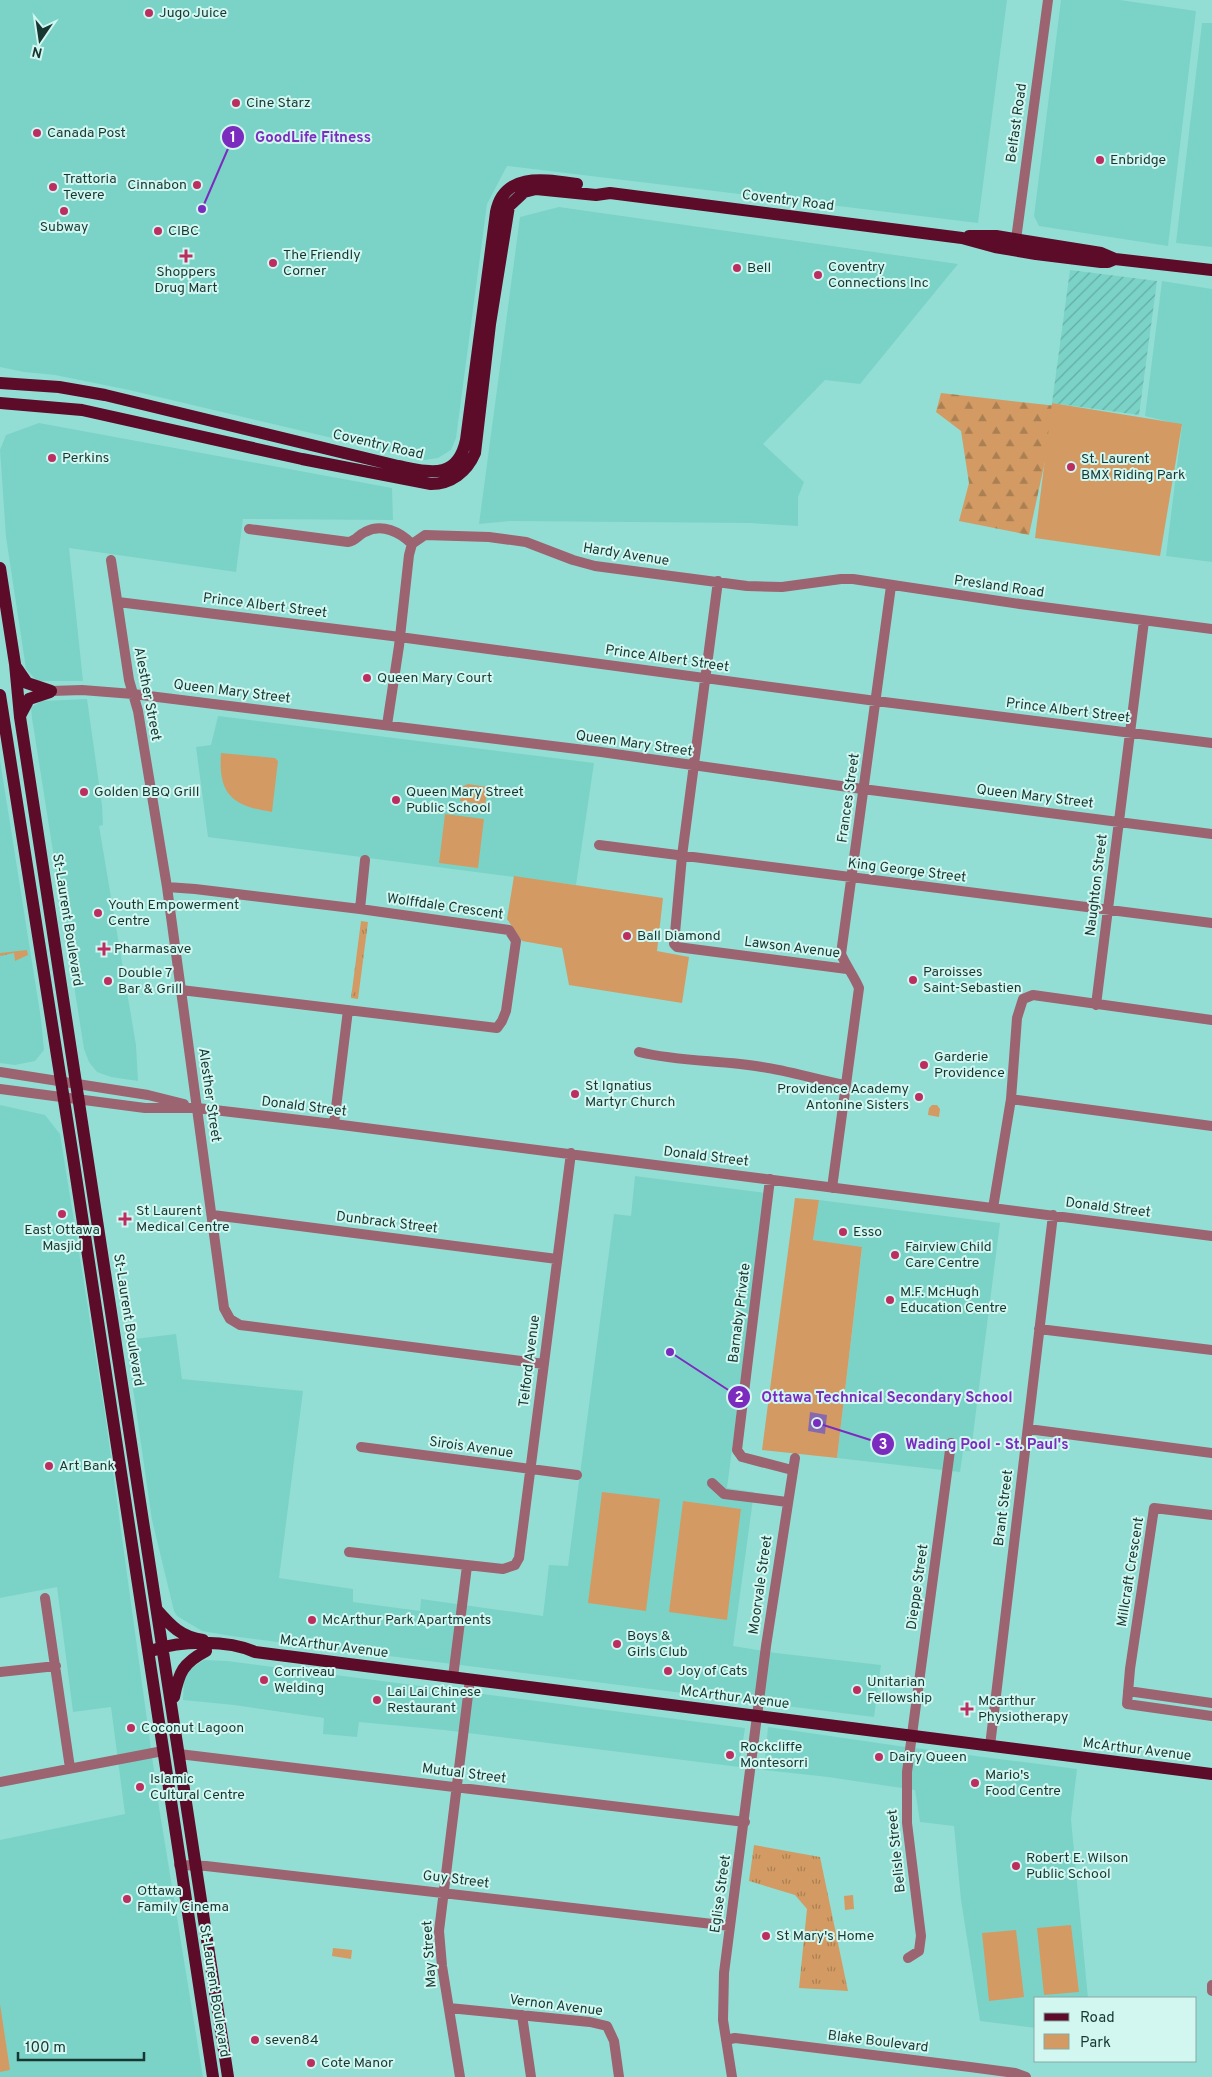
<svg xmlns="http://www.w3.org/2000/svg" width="1212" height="2077" viewBox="0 0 1212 2077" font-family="Overpass,sans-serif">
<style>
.built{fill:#7bd3c8}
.industrial{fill:url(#industrial-furrows)}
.grass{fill:url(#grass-tufts)}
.forest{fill:url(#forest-firs)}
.green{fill:#d39b63}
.water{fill:url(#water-ripples)}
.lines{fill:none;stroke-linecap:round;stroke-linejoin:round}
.minor{stroke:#9c6370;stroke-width:10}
.major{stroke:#5c0b29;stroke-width:12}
.poi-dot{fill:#bc2e5f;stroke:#d2f7f1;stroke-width:2}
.labels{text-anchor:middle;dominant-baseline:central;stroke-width:4;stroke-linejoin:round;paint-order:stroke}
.poi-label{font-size:14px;fill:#173733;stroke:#d2f7f1;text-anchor:start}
.street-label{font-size:14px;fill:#173733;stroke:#d2f7f1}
.leader{fill:none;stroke:#7b2cbf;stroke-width:2}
.callout-dot{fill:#7b2cbf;stroke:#d2f7f1;stroke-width:2}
.mark-label{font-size:15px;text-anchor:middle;font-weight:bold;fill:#fff}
.callout-label{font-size:15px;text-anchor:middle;font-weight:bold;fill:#7b2cbf;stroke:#d2f7f1;stroke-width:4;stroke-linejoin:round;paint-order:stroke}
</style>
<defs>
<pattern id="industrial-furrows" width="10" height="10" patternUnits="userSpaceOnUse" patternTransform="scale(1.25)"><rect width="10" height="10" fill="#7bd3c8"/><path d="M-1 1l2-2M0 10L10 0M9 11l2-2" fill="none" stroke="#64aca3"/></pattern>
<pattern id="grass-tufts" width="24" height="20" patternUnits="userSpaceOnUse" patternTransform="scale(1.25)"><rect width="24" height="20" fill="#d39b63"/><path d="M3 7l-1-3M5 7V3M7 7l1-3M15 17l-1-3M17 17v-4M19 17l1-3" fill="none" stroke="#aa7f52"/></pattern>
<pattern id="forest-firs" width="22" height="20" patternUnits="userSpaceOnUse" patternTransform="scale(1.25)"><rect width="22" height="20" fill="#d39b63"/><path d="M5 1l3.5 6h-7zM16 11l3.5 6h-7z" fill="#aa7f52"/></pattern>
<pattern id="water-ripples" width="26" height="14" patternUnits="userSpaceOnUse" patternTransform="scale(1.25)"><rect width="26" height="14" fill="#8969ac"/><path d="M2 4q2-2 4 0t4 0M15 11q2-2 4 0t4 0" fill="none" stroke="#6f578d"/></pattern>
</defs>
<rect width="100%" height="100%" fill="#92ded4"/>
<path class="built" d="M0,0h1007l-29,223 -471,-57 -20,38 -31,234 -5,12 -13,8 -13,2 -296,-70 -74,-15 -31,-3 -24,-5z
M1061,0h59l76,11 -28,235 -129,-20 -5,-10z
M1202,23h10v224l-36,-4z
M559,207l399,57 -98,120 -35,-4 -62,64 41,38 -6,15v29l-48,-3 -239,-2 -32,3 41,-307z
M1162,281l50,8v273l-46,-6 16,-131 -37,-9z
M39,423l353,65 1,32 -150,-1 -7,53 -167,-24 14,133h-46l-11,-12 -20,-132 -6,-87 6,-15z
M87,699l15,106 1,20 -4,1 37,219 2,36 -27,-4 -14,-5 -8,-10 -5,-13 -52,-331 -1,-11 11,-6z
M218,716l376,47 -18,122 -368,-48 -12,-90 15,-2z
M0,760l41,259 3,31 -9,11 -20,4 -15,-2z
M0,1105l45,10 15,19 45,280 54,393 44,270h-203v-237l125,-26 -14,-107 -38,5 -16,-125 -57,11z
M635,1176l130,17 -38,295 27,4 -21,154 43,7 105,12 -7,52 -643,-81 -29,-5 -25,-15 -3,-5 -22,-91 -26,-180 50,-6 6,45 121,12 -24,187 74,11v13l67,9 1,-12 122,17 6,-51 19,1 46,-352 17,2z
M819,1200l181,23 -29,228h-8l-3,21 -123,-14 25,-210 -49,-8z
M204,1660l23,1 518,67 -6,39 -295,-37 -85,-8 -2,15 -34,-3 1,-16 -90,-13 -51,-5 1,-19 6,-12z
M768,1727l131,19 178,23 -6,50 17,179h-52v30l-56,-7 -19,-121 -7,-74 -34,-4 -5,-32 -87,-13 -64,-7z"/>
<path class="industrial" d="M1070,270l87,11 -18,134 -87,-12z"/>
<path class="grass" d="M361,921l7,1 -10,77 -7,-1z
M27,950l1,5 -13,6 -1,-8 -14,3v-3z
M754,1845l66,12 28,134 -49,-3 8,-79 -12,-14 -46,-14z"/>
<path class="forest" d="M941,393l116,13 -28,129 -70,-14 10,-38 -8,-52 -25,-19z"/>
<path class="green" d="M1052,403l130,21 -22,132 -125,-18z
M221,753l54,5 3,3 -6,51c-40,-6 -54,-18 -51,-59z
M468,784l20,3 -3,18 -25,-4 1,-14z
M445,814l39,5 -6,49 -39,-5z
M514,876l149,22 -6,53 32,6 -7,46 -113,-18 -7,-37 -40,-7 -15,-22z
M932,1105h5l3,4 -1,8 -11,-2 1,-7z
M795,1198l24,2 -6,40 49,7 -25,211 -75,-8z
M602,1492l58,7 -14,112 -58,-8z
M683,1501l58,8 -14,111 -58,-8z
M853,1895l1,14 -9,1 -1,-14z
M1071,1925l8,67 -35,3 -7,-67z
M1016,1930l8,67 -35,4 -7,-68z
M333,1948l19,2 -1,9 -19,-3z
M0,2004l10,66 -10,2z"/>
<path class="water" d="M810,1412l17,3 -2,19 -17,-3z"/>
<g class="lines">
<path class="minor" d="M1015,247l33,-247
M249,529l99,13c8,-1 10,-7 17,-10 17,-9 35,0 47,12
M111,560l18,120 9,31 29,176 57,421 6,11 10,6 304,39
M718,581l-36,275 -8,88 3,3 170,22
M118,602l274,34 484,65 336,42
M51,691l31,-1 51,4 468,58 254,36 357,46
M387,725l12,-79 10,-91 3,-11 13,-9 64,2 37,5 47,18 22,6 152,20 35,1 59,-8h12l167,25 192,25
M599,845l613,78
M167,887l28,2 165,20 149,21 7,11 -10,70 -4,10 -5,7 -316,-38
M360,909l5,-49
M1096,1005l48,-384
M639,1052c41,10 82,8 123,15 28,4 55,13 83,18
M0,1072l148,23 36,9
M0,1089l145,19h52l137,16 878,112
M1011,1099l201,27
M334,1124l14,-114
M770,1179l-33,271 5,7 50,13
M832,1188l27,-200c-5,-12 -13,-22 -18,-34l50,-368
M993,1208l18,-109 6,-81 6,-19 10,-4 179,25
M213,1215l344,44
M1039,1329l173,21
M1028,1429l184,24
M361,1447l216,28
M712,1483l12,11 63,8
M1212,1515l-58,-7 -24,161 -3,35 85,12
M349,1552l154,17 12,-4 4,-7 52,-405
M45,1598l25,170
M0,1672l56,-6
M453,1677l14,-111
M1128,1691l84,12
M990,1746l63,-531
M179,1754l566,68
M0,1782l163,-31
M179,1865l27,1 524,60
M908,1958l11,-7 2,-15 -14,-113v-51l44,-329
M1212,1985v6
M449,2008l141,14 17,4 7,15 5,36
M522,2015l9,62
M726,2040l9,-2 235,29 45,6 11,4
M460,2077l-18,-111 -3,-35 31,-252
M732,2077l-9,-57 1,-47 42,-327 29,-188"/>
<path class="major" d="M969,236h27l105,17 14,6 97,11
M0,383l59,4 46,8 293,71c31,6 59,15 68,-26l30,-228c8,-41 51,-32 81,-28
M0,403l82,7 220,49 129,25c20,0 36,-12 44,-31l15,-129 19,-118 15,-14 12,-3 60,6 14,-2 352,45 33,9 41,7 65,8h7l7,-3
M0,568l15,96 5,53 208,1360
M16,667l11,16 24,8
M0,695l73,462 140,920
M21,714l8,-15 21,-7
M157,1610c14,16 24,27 46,30
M154,1650c27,-10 75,-10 101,2l957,122
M174,1697c5,-25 9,-34 32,-46"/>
</g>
<g class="poi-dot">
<circle cx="149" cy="13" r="5"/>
<circle cx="236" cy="103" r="5"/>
<circle cx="37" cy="133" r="5"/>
<circle cx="1100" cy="160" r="5"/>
<circle cx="197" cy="185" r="5"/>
<circle cx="53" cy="187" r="5"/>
<circle cx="64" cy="211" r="5"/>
<circle cx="158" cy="231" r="5"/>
<path d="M183.5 248.5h5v5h5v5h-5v5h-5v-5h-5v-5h5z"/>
<circle cx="273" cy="263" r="5"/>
<circle cx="737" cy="268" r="5"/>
<circle cx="818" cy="275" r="5"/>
<circle cx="52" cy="458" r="5"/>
<circle cx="1071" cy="467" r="5"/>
<circle cx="367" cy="678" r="5"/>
<circle cx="84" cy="792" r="5"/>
<circle cx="396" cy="800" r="5"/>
<circle cx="98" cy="913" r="5"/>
<circle cx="627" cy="936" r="5"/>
<path d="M101.5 941.5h5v5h5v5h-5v5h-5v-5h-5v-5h5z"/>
<circle cx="913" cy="980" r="5"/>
<circle cx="108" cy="981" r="5"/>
<circle cx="924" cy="1065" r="5"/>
<circle cx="575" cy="1094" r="5"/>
<circle cx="919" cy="1097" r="5"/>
<circle cx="62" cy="1214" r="5"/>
<path d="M122.5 1211.5h5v5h5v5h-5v5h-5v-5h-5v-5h5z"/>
<circle cx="843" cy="1232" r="5"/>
<circle cx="895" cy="1255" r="5"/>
<circle cx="890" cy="1300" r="5"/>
<circle cx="49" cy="1466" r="5"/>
<circle cx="312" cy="1620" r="5"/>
<circle cx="617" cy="1644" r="5"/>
<circle cx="668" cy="1671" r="5"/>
<circle cx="264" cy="1680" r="5"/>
<circle cx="857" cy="1690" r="5"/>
<circle cx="377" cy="1700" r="5"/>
<path d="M964.5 1701.5h5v5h5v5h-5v5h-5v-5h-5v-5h5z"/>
<circle cx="131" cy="1728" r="5"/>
<circle cx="730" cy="1755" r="5"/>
<circle cx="879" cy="1757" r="5"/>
<circle cx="975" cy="1783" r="5"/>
<circle cx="140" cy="1787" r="5"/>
<circle cx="1016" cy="1866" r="5"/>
<circle cx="127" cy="1899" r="5"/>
<circle cx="766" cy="1936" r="5"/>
<circle cx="255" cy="2040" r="5"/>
<circle cx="311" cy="2063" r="5"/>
</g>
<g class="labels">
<g class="poi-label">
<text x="159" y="13">Jugo Juice</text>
<text x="246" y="103">Cine Starz</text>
<text x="47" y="133">Canada Post</text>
<text x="1110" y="160">Enbridge</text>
<text x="63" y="179">Trattoria<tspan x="63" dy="16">Tevere</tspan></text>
<text x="187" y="185" text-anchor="end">Cinnabon</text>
<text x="64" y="227" text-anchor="middle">Subway</text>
<text x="168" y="231">CIBC</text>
<text x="283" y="255">The Friendly<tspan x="283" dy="16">Corner</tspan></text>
<text x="828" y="267">Coventry<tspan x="828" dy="16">Connections Inc</tspan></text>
<text x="747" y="268">Bell</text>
<text x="186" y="272" text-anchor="middle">Shoppers<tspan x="186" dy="16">Drug Mart</tspan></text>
<text x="62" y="458">Perkins</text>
<text x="1081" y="459">St. Laurent<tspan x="1081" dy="16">BMX Riding Park</tspan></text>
<text x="377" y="678">Queen Mary Court</text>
<text x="94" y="792">Golden BBQ Grill</text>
<text x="406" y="792">Queen Mary Street<tspan x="406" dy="16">Public School</tspan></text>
<text x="108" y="905">Youth Empowerment<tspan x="108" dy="16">Centre</tspan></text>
<text x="637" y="936">Ball Diamond</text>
<text x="114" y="949">Pharmasave</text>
<text x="923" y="972">Paroisses<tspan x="923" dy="16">Saint-Sebastien</tspan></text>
<text x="118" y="973">Double 7<tspan x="118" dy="16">Bar &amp; Grill</tspan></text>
<text x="934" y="1057">Garderie<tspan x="934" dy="16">Providence</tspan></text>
<text x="585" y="1086">St Ignatius<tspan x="585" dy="16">Martyr Church</tspan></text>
<text x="909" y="1089" text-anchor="end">Providence Academy<tspan x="909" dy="16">Antonine Sisters</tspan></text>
<text x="136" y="1211">St Laurent<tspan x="136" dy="16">Medical Centre</tspan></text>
<text x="62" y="1230" text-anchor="middle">East Ottawa<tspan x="62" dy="16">Masjid</tspan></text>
<text x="853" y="1232">Esso</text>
<text x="905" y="1247">Fairview Child<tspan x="905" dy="16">Care Centre</tspan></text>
<text x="900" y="1292">M.F. McHugh<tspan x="900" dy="16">Education Centre</tspan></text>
<text x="59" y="1466">Art Bank</text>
<text x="322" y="1620">McArthur Park Apartments</text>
<text x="627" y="1636">Boys &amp;<tspan x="627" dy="16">Girls Club</tspan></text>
<text x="678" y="1671">Joy of Cats</text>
<text x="274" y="1672">Corriveau<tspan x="274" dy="16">Welding</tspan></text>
<text x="867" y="1682">Unitarian<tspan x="867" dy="16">Fellowship</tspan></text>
<text x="387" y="1692">Lai Lai Chinese<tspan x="387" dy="16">Restaurant</tspan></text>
<text x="978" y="1701">Mcarthur<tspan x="978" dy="16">Physiotherapy</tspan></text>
<text x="141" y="1728">Coconut Lagoon</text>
<text x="740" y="1747">Rockcliffe<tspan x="740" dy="16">Montesorri</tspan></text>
<text x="889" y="1757">Dairy Queen</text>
<text x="985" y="1775">Mario's<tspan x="985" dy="16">Food Centre</tspan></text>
<text x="150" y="1779">Islamic<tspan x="150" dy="16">Cultural Centre</tspan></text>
<text x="1026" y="1858">Robert E. Wilson<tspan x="1026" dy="16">Public School</tspan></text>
<text x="137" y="1891">Ottawa<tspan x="137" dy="16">Family Cinema</tspan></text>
<text x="776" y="1936">St Mary's Home</text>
<text x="265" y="2040">seven84</text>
<text x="321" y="2063">Cote Manor</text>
</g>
<g class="street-label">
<text transform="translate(1017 123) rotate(-82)">Belfast Road</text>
<text transform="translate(788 201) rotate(7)">Coventry Road</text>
<text transform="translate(378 445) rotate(13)">Coventry Road</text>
<text transform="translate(626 555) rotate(9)">Hardy Avenue</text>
<text transform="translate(999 587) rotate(8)">Presland Road</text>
<text transform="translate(265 606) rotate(7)">Prince Albert Street</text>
<text transform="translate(667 659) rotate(8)">Prince Albert Street</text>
<text transform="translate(232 692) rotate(7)">Queen Mary Street</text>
<text transform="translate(147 694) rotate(79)">Alesther Street</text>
<text transform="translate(1068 711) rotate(7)">Prince Albert Street</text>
<text transform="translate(634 744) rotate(8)">Queen Mary Street</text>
<text transform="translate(1035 797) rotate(7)">Queen Mary Street</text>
<text transform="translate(849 798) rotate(-82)">Frances Street</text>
<text transform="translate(907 871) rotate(7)">King George Street</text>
<text transform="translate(1097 885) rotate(-83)">Naughton Street</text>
<text transform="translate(445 907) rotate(8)">Wolffdale Crescent</text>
<text transform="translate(67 920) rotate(81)">St-Laurent Boulevard</text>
<text transform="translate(792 948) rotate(7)">Lawson Avenue</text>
<text transform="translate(209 1095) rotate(82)">Alesther Street</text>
<text transform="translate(304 1107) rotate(7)">Donald Street</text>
<text transform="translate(706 1157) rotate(7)">Donald Street</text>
<text transform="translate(1108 1208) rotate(7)">Donald Street</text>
<text transform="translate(387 1223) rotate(7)">Dunbrack Street</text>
<text transform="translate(740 1313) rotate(-83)">Barnaby Private</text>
<text transform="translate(128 1320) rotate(81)">St-Laurent Boulevard</text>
<text transform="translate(530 1361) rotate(-83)">Telford Avenue</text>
<text transform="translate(471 1448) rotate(8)">Sirois Avenue</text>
<text transform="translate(1004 1508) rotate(-83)">Brant Street</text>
<text transform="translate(1131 1572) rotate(-81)">Millcraft Crescent</text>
<text transform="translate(761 1585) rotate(-82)">Moorvale Street</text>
<text transform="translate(918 1587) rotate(-82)">Dieppe Street</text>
<text transform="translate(334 1647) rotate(7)">McArthur Avenue</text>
<text transform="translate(735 1698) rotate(7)">McArthur Avenue</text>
<text transform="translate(1137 1750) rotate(7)">McArthur Avenue</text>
<text transform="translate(464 1774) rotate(7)">Mutual Street</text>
<text transform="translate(897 1851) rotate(-96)">Belisle Street</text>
<text transform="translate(456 1880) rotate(7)">Guy Street</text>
<text transform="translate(721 1894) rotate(-82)">Eglise Street</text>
<text transform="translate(430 1954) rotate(-94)">May Street</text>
<text transform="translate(214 1991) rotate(81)">St-Laurent Boulevard</text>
<text transform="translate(556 2006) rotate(7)">Vernon Avenue</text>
<text transform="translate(878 2042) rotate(7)">Blake Boulevard</text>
</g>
</g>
<path class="leader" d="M202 209L233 137M670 1352L739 1397M817 1423L883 1444"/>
<g class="callout-dot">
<circle cx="202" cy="209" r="5"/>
<circle cx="670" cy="1352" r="5"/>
<circle cx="817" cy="1423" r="5"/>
<circle cx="233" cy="137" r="12"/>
<circle cx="739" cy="1397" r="12"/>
<circle cx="883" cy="1444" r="12"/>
</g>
<g class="mark-label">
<text x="233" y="142">1</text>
<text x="739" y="1402">2</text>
<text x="883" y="1449">3</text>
</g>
<g class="callout-label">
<text x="313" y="142">GoodLife Fitness</text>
<text x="887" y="1402">Ottawa Technical Secondary School</text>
<text x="987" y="1449">Wading Pool - St. Paul's</text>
</g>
<rect x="1034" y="1997" width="162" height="65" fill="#d2f7f1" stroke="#87aaa5"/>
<rect x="1044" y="2013" width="25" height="8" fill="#5c0b29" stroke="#87aaa5"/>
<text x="1080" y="2022" font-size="15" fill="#173733">Road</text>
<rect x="1044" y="2034" width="25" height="15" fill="#d39b63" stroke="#87aaa5"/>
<text x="1080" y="2047" font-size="15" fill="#173733">Park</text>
<g transform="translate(40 40) rotate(193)" stroke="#d2f7f1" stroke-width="4" paint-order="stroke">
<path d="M0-4L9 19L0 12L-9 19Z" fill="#173733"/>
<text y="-8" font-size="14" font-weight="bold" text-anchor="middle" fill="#173733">N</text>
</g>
<path d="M18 2052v8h126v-8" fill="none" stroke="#173733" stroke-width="2.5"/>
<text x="25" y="2052" font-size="15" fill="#173733" stroke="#d2f7f1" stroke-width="4" paint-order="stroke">100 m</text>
</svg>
